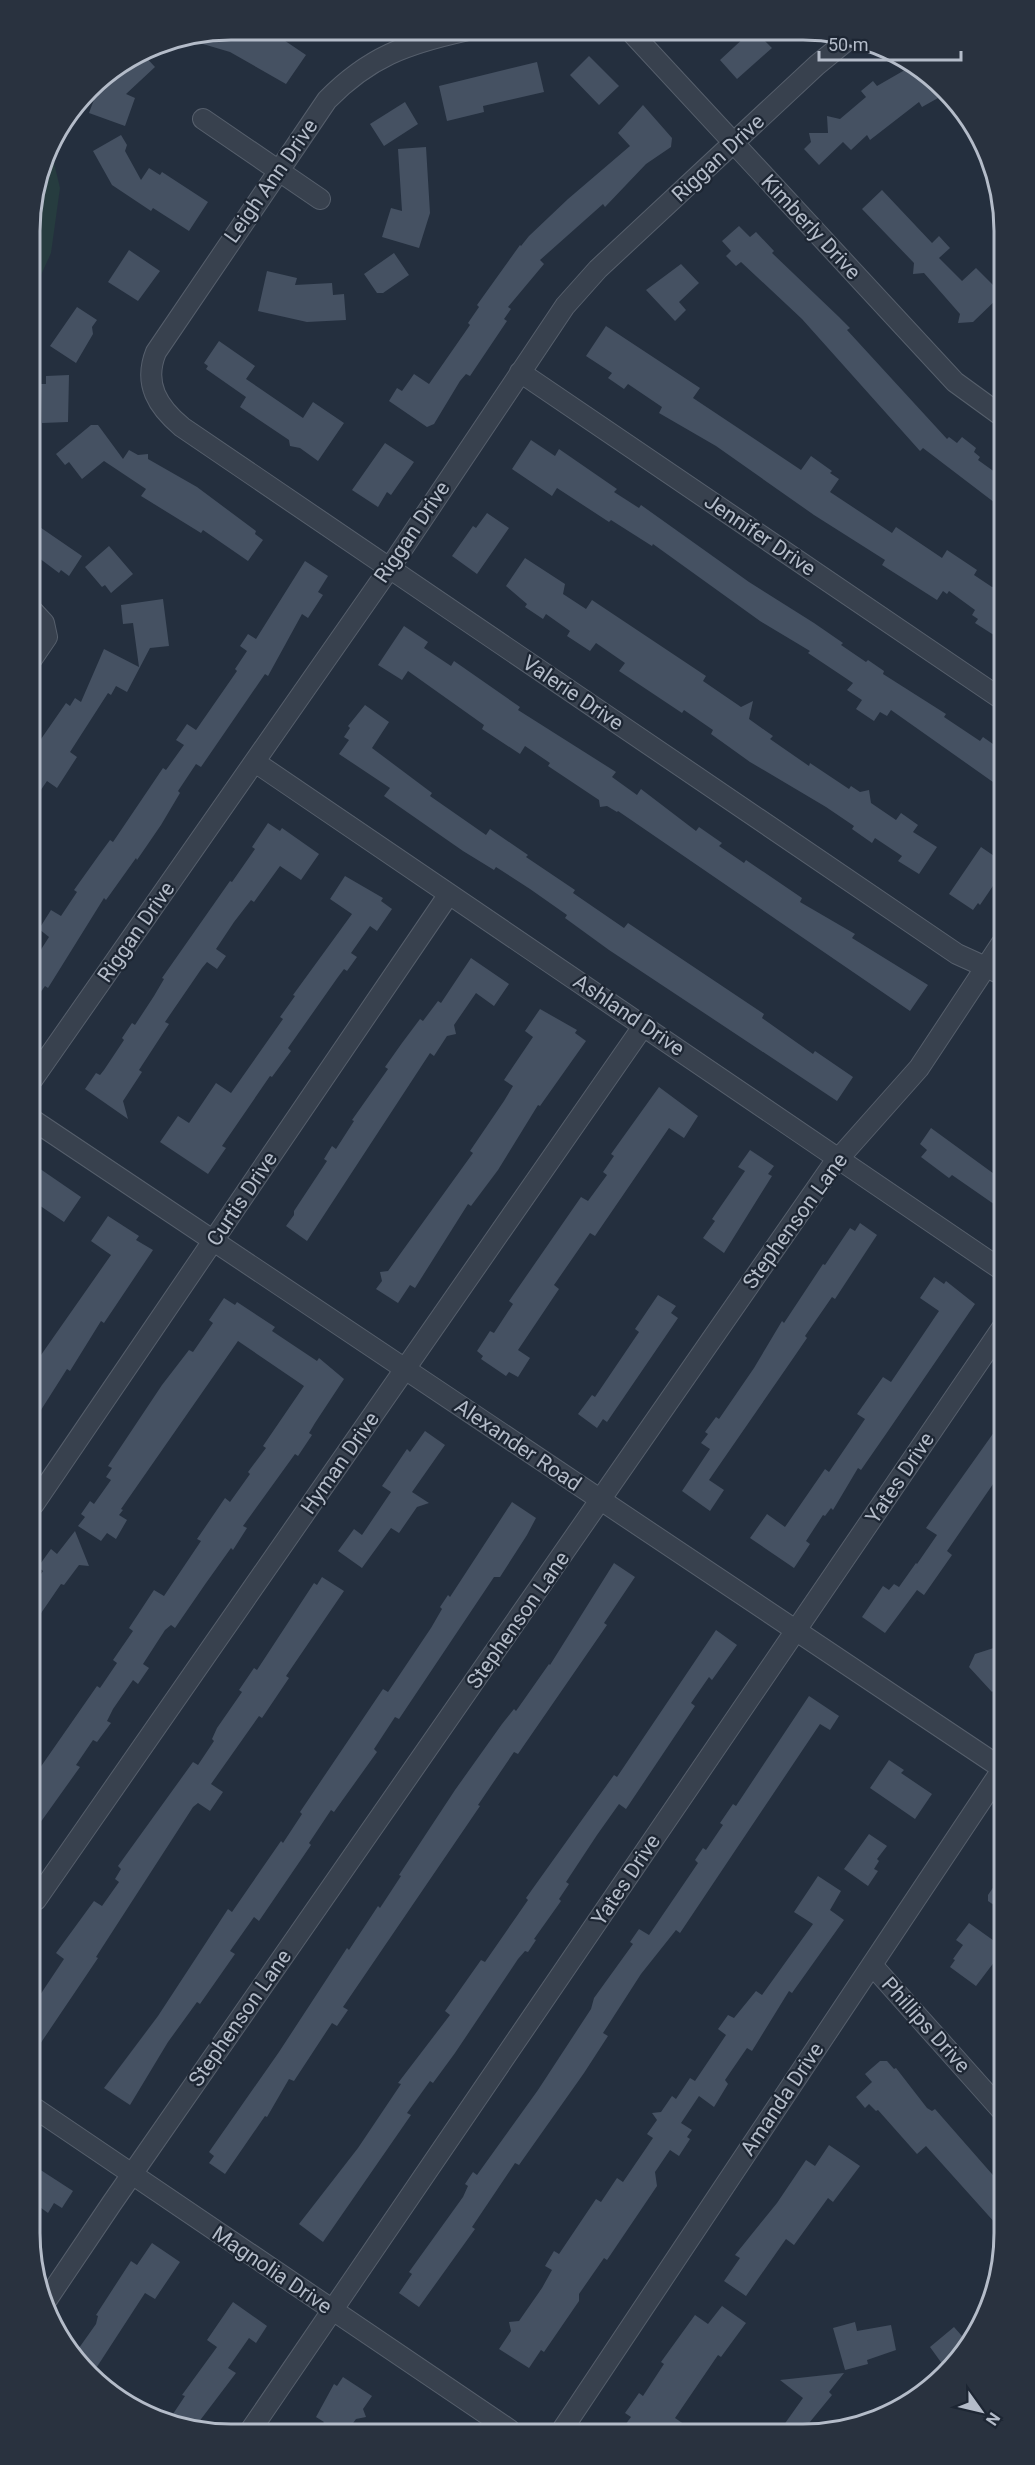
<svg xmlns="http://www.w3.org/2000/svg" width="1035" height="2465" viewBox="0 0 1035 2465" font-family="Roboto,sans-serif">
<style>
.green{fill:#263c3f}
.building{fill:#455162}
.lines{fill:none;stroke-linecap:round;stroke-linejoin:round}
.minor-casing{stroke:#565f6c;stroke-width:22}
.minor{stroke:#38414e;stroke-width:20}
.labels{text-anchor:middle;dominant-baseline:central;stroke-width:4.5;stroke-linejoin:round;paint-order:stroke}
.street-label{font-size:21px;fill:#b4bcc9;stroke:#1d2633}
.rim{fill:none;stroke:#b4bcc9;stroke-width:3}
</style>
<rect width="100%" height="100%" fill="#242f3e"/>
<path class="green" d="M50,146l10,42 -9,65 -20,44 -1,-79z"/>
<path class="building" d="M269,30l37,25 -20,29 -56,-32 -44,-13 45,-9z
M758,34l14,14 -35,31 -17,-19 27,-25 5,5z
M142,53l13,14 -29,27 9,4 -10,28 -36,-13 13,-35z
M589,56l30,30 -20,19 -29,-30z
M537,62l7,30 -61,14 1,6 -37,9 -8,-35z
M910,67l27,13 10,13 -25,14 -3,-5 -49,38 -3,-5 -16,15 -8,-8 -24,23 -15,-16 7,-7 -2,-9h19l-1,-17 13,3 26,-22 -5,-6 12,-10 4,5z
M405,102l13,22 -34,22 -14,-22z
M643,105l29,33 -1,9 -25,17 -41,43 -2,-3 -63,56 4,4 -36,43 3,2 -7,10 3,2 -37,55 -4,-2 -6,7 -26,43 -7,3 -38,-26 8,-13 5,3 12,-17 15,10 41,-59 -2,-2 11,-16 -2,-2 43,-60 1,1 8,-10 39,-37 62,-53 -12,-13z
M121,135l6,10 -2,6 16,29 8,-12 11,7 2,-3 46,30 -19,29 -36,-23 -2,3 -39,-26 -19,-34z
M426,147l4,66 -11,35 -37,-11 9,-29 11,3 -4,-62z
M882,190l50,53 7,-7 11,12 -11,10 23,23 14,-13 23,23v6l-26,25 -15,1 2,-9 -36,-41 -11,1 1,-11 -52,-54z
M739,226l11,11 6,-5 18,19 -2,2 67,64 11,11 -3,2 100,109 2,-2 8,6 5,-6 14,11 -2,4 6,5 -2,3 21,15v31l-76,-58 -3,3 -118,-132 -61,-57 -5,4 -10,-10 5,-5 -9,-10z
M129,250l31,21 -22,30 -30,-19z
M394,253l15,22 -26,18h-6l-13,-19z
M681,264l18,19 -20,19 7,8 -11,11 -29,-31z
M267,271l30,7 -2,7 37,-2 1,12 11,-1 2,26 -39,2 -49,-11z
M77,307l20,13 -5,7 1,7 -17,29 -26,-17z
M606,326l94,62 -7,10 108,72 10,-14 21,15 -2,2 9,6 -9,13 62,41 4,-6 46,31 5,-8 30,20 -3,5 18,12 7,-2 1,54 -25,-16 3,-4 -6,-4 3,-5 -26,-19 -2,3 -4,-3 -6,9 -55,-35 3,-5 -71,-45 -98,-69 -57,-33 3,-6 -34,-23 -4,5 -16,-11 4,-5 -26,-17z
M219,341l36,25 -9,13 57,39 10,-16 31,21 -26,38 -18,-13 -10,-2 -1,-6 -49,-33 6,-10 -40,-28 2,-3 -4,-3z
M69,375l-1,47 -26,1 -1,-39h5v-8z
M91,425h7l25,34 6,-9 9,5 10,-1v5l49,28 59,44 -1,3 8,6 -15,21 -45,-31 -2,3 -60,-37 5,-7 -42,-28 -22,18 -13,-17 -4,3 -9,-11z
M531,440l24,16 4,-7 58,40 -3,3 25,16 2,-3 108,77 65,41 29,20 -2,2 25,17 2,-2 16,11 -1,3 63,40 -2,3 36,24 3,-4 17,12v38l-109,-77 -4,6 -7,-4 -6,9 -18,-12 6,-9 -15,-10 6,-7 -45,-30 2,-2 -50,-30 -107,-77 -1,2 -41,-26 -2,2 -52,-34 -5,8 -40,-27z
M385,443l29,19 -23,33 -4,-3 -9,15 -26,-17z
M487,513l22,15 -32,46 -25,-18 21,-30 3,2z
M31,521l51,35 -13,20 -8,-6 -2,3 -28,-21z
M109,546l24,28 -22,19 -6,-8 -3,2 -17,-20z
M525,558l40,26 -2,10 23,15 6,-9 114,76 -3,5 38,26 12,-6 -4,18 24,17 -3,3 39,27 1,-3 39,26 2,-3 9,6 9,-2 2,13 25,17 5,-7 17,12 -5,7 24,15 -18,27 -21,-13 4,-5 -27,-18 -3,5 -20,-14 2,-3 -28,-19 -76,-45 -39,-28 2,-4 -29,-20 -2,3 -63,-42 6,-8 -29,-20 -6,8 -23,-15 3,-5 -24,-17 -3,5 -18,-12 2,-3 -21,-18z
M305,561l23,15 -10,16 5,3 -15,23 -6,-4 -34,62 -3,-2 -64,93 -5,-3 -18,27 2,2 -19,32 -24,35 -1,-2 -30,42 -2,-2 -56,90 -3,-2 -12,17v-41l16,-25 -10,-8 12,-19 10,6 16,-24 -3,-2 25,-35 11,-15 3,2 50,-74 3,2 18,-25 -8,-5 11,-16 9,6 41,-59 -2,-2 12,-18 -7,-5 8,-12 8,5z
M163,599l6,47 -19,2 -23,44 -11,-6 -5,9 -3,-2 -38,59 7,5 -20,31 -10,-7 -15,22v-51l34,-49 4,3 5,-8 6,4 23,-53 35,18 -6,-44 -10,1 -2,-19z
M404,626l24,16 -4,6 27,18 3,-5 66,46 -2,3 98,62 -4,5 25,18 4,-6 55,42 3,-4 23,16 -3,3 25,17 2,-3 56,38 -2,4 55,32 -3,4 76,47 -18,26 -292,-200 -1,1 -10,-6 -7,1 -1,-7 -51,-34 2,-3 -25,-17 -5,8 -38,-25 2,-4 -76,-54 -6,9 -24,-15z
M365,705l24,17 -17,26 60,45 -2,3 56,39 4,-6 38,26 -2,2 49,33 -2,3 51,35 4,-5 136,91 -2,4 51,36 2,-3 38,26 -16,24 -228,-151 -44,-32 2,-3 -37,-26 -34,-22 -2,3 -31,-19 -79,-55 6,-8 -51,-34 10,-14 -5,-3 6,-9 -2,-2z
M268,823l12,8 2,-3 37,26 -18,26 -21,-14 -26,36 -3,-2 -17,22 -18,27 10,7 -9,13 -10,-7 -5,6 -37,54 4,2 -30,46 3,2 -19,29 5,18 -43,-30 11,-16 4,2 4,-5 20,-30 -2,-2 10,-15 3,2 19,-29 10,-17 -2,-1 68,-97 2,1 23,-33 -3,-2z
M981,847l19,13v10l-5,8 2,2 -17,25 -2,-2 -5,7 -24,-16z
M345,876l38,22 -2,3 11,8 -15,22 -7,-5 -19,27 6,4 -10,14 -3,-2 -6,8 -50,71 3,3 -19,26 -2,-1 -48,70 4,2 -18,26 -48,-32 18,-26 11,7 27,-40 15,10 52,-74 -3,-2 15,-21 -2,-1 59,-81 -22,-15z
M471,958l38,26 -15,22 -18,-13 -22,32 2,9 -9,2 -13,20 -4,-3 -123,188 -21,-15 8,-11v-4l33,-50 -3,-2 8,-13 4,3 18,-28 -2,-1 36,-51 -3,-2 17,-24 18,-24 3,2 15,-20 3,2z
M540,1009l37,21 -2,3 11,8 -46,65 -2,-1 -40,65 -27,36 -3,-2 -53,84 -5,-3 -12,18 -22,-14 6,-8 -2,-9 8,-1 15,-21 70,-97 -3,-2 34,-50 9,-15 -9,-6 29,-43 -8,-6z
M659,1087l39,29 -14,22 -15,-10 -74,108 -5,-3 -36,52 5,4 -41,61 12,8 -12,19 -9,-5 -3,4 -25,-17 2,-3 -6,-5 13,-20 4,2 19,-29 -4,-3 72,-104 7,4 19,-26 -4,-3 11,-16 -3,-2z
M931,1128l70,51v30l-49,-34 -3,3 -28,-21 6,-7 -7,-6z
M750,1150l24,16 -6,8 4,2 -48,77 -21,-15 12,-17 -3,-2 33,-48 -7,-4z
M33,1164l48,33 -17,25 -31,-21z
M108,1216l31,20 -3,4 17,10 -49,73 -3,-2 -31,50 -3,-2 -33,52v-56l77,-110 -20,-14z
M860,1223l17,12 -42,64 -3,-2 -27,39 2,2 -13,19 -85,123 15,10 -14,21 -28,-20 28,-42 -9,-6 7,-9 -3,-2 11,-15 3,2 35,-51 28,-47 2,2 39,-59 2,1 25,-37 5,3z
M934,1277l10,7 2,-3 29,23 -89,130 -25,36 -3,-2 -25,42 -2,-2 -6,8 -2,-1 -17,26 4,3 -16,24 -44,-30 17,-24 18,13 40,-58 4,3 36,-53 -8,-5 26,-37 8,5 48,-71 -19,-13z
M658,1295l18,11 -5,7 7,5 -71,104 -4,-3 -6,9 -19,-14 14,-19 3,2 44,-65 -4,-3z
M224,1298l11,7 2,-3 38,25 -3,4 45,30 2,-3 25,21 -29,44 -6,10 3,2 -14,21 -3,-2 -52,72 4,2 -14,22 -2,-2 -25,35 -31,45 -4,-3 -6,5 -22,34 6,4 -11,16 -5,-4 -20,29 -6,12 4,2 -14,19 -4,-2 -17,25 4,2 -45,63v-55l62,-89 3,2 17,-25 -4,-3 20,-29 -4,-3 25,-38 10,6 37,-55 -4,-2 28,-41 5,4 20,-28 -2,-2 18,-24 -3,-2 41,-60 -66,-45 -117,168 2,1 -4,5 8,5 -11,19 -9,-6 -6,8 -23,-15 7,-9 -4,-3 9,-13 4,3 17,-24 -5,-3 6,-9 -4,-2 54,-81 27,-35 4,2 20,-29 -4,-3z
M1002,1421v50l-55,80 5,4 -28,40 -7,-5 -32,43 -23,-16 21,-31 6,4 5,-6 5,3 17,-24 1,1 20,-29 -11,-7z
M425,1431l20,14 -33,47 17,11 -12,4 -18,26 -8,-5 -29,40 -24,-17 16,-22 8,6 29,-43 -9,-6 25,-37 3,3z
M512,1502l24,16 -9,17 -27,42h-6l-95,142 -4,-2 -21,32 3,3 -43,60 -3,-2 -22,33 2,2 -52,76 -5,-4 -24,34 5,3 -35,50 -3,-2 -29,40 -38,63 -26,-17 54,-72 70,-107 4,3 49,-71 2,2 19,-29 -2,-2 83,-123 5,3 43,-64 11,-19 -2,-2 8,-12 2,2z
M75,1531l14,35 -10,-1 -15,20 -3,-1 -26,38v-39l8,-12 -5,-4 13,-18 6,5z
M614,1563l21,14 -31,46 3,2 -89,129 -4,-2 -36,53 2,1 -137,201 5,3 -11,16 -5,-3 -38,58 -5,-2 -22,38 -2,-1 -40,58 -16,-11 5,-7 -5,-4 70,-100 68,-104 2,2 29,-44 2,2 21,-32 -2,-1 56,-85 47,-66 12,-15 2,2 33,-47 1,1z
M322,1577l22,14 -58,85 3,2 -27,40 -3,-2 -48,68 12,8 -13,19 -12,-8 -5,4 -97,150 2,1 -62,92v-49l28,-42 -8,-6 38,-52 8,5 17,-24 -4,-3 6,-10 -3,-3 75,-104 5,3 16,-24 -2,-2 5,-11 25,-36 -3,-2 15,-22 3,2 57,-87 3,2z
M716,1630l21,15 -25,35 -3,-3 -18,26 4,3 -69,103 -7,-5 -22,31 -31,47 3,2 -10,15 2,2 -27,38 2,1 -8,12 -3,-1 -7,8 -63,94 -22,30 -3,-2 -23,32 4,2 -88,127 -24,-18 59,-76 43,-64 -3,-1 52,-68 -5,-4 36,-51 4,2 43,-62 -2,-2 88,-123 3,2z
M1003,1645v37l-11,10 -23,-25 6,-13z
M809,1696l30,20 -9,14 -10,-6 -140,209 -4,-3 -35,44 -38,59 5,3 -24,37 -65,92 -4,-2 -43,64 3,2 -56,78 -20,-14 13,-19 -3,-2 54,-75 5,-11 -3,-2 8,-12 4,3 61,-85 53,-81 3,-11 39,-54 -3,-2 9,-13 10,6 49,-72 -3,-3 8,-12 3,2 17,-25 -3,-2 13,-19 3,2z
M889,1760l15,10 -3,3 31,21 -17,25 -45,-31z
M869,1834l18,12 -10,13 2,2 -5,8 4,2 -10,15 -24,-17z
M1003,1873l1,24v15l-16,-11v-6z
M818,1876l23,15 -11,19 14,10 -52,73 -3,-2 -37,60 -5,-3 -22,32 3,4 -14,23 -15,-11 -18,27 11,7 -5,7 3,2 -11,17 -9,-6 -15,22 2,14 -50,74 -3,-2 -25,36v7l-35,51 -3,-2 -12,18 -30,-19 12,-18 -2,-9 10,-1 23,-33 10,-18 -7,-4 9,-15 5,3 37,-55 5,3 16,-24 6,4 30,-44 -6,-4 10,-14 -5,-7 9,-1 11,-16 4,3 14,-21 5,3 31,-46 -8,-6 10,-14 6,3 22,-27 6,4 51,-71 -19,-12z
M969,1923l35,25v12l-9,1 -19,25 -26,-19 5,-7 -2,-1 10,-14 -7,-5z
M880,2061h7l7,8 2,-1 31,40 5,3 3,-2 64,73 -4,4 9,11 1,37 -79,-88 -9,8 -39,-44 -2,1 -7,-7 -4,4 -9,-11 16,-15 -7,-8z
M829,2145l31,21 -27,36 -5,-4 -34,47 -8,-6 -40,57 -22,-15 16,-23 -5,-3 42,-52 29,-43 9,6z
M36,2167l37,24 -11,17 -8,-5 -6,10 -11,-8z
M152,2243l28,19 -25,37 -10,-6 -54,83 -17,-21 22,-31 2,-8 -2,-1 35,-54 6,4z
M233,2302l34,24 -11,17 -7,-5 -21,30 8,5 -44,58 -23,-11 16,-24 -3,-1 35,-48 -10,-7z
M722,2306l24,17 -25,34 -3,-2 -43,63 16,11h-69l9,-12 -6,-4 14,-20 4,3 21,-32 -3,-2 34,-47 13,9z
M855,2322l2,9 34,-6 5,25 -29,10 1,4 -23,6 -12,-42z
M954,2327l15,17 -21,28 -18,-25z
M844,2373l-15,19 3,3 -27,33 -24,1 22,-31 -23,-18z
M343,2377l29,19 -9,13 3,8 -10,2 -8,11 -30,1 6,-9 -8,-5 18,-33 3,2z"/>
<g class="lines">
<g class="minor-casing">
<path id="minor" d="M464,31c-58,13 -95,26 -137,69l-171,252c-13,32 2,55 26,75l775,527 44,20
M631,32l324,350 44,32
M203,119l117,80
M520,372l480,326
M32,610l12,13 3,14 -15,22
M255,762l747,508
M33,1079l356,-510 176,-263 33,-37 219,-204 33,-27
M33,1120l970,649
M34,1504l415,-610
M36,1900l608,-875
M872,1965l132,148
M36,2109l474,321
M44,2304l68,-101 720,-1037 87,-98 82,-124
M562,2430l441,-662
M250,2431l752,-1103"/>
</g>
<use href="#minor" class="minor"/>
</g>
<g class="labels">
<g class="street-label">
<text transform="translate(718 158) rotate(-43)">Riggan Drive</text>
<text transform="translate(271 181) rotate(-55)">Leigh Ann Drive</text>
<text transform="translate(811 227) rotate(47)">Kimberly Drive</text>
<text transform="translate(412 532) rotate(-56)">Riggan Drive</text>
<text transform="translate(760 535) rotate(34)">Jennifer Drive</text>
<text transform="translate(573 693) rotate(34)">Valerie Drive</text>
<text transform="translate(136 932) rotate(-55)">Riggan Drive</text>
<text transform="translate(629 1015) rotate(34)">Ashland Drive</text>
<text transform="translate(242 1199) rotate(-56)">Curtis Drive</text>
<text transform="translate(795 1221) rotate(-54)">Stephenson Lane</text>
<text transform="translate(518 1445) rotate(34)">Alexander Road</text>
<text transform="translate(340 1463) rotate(-55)">Hyman Drive</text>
<text transform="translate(900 1478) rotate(-56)">Yates Drive</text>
<text transform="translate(518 1620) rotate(-55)">Stephenson Lane</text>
<text transform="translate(626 1880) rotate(-56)">Yates Drive</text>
<text transform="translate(240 2018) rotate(-55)">Stephenson Lane</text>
<text transform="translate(926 2025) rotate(48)">Phillips Drive</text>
<text transform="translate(782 2099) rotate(-56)">Amanda Drive</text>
<text transform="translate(272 2270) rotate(34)">Magnolia Drive</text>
</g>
</g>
<path d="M0 0H1035V2465H0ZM231 40H803A191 191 0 0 1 994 231V2233A191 191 0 0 1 803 2424H231A191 191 0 0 1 40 2233V231A191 191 0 0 1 231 40Z" fill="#29323f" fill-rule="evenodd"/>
<path class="rim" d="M231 40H803A191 191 0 0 1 994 231V2233A191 191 0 0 1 803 2424H231A191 191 0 0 1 40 2233V231A191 191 0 0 1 231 40Z"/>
<g transform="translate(981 2411) rotate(124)" stroke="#1d2633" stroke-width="4.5" paint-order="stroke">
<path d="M0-4.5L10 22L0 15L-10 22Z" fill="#b4bcc9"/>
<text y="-9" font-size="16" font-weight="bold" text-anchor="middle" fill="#b4bcc9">N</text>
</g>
<path d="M819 51v9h142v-9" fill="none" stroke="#b4bcc9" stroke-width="3"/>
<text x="828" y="51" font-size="18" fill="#b4bcc9" stroke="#1d2633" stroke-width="4.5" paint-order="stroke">50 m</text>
</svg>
